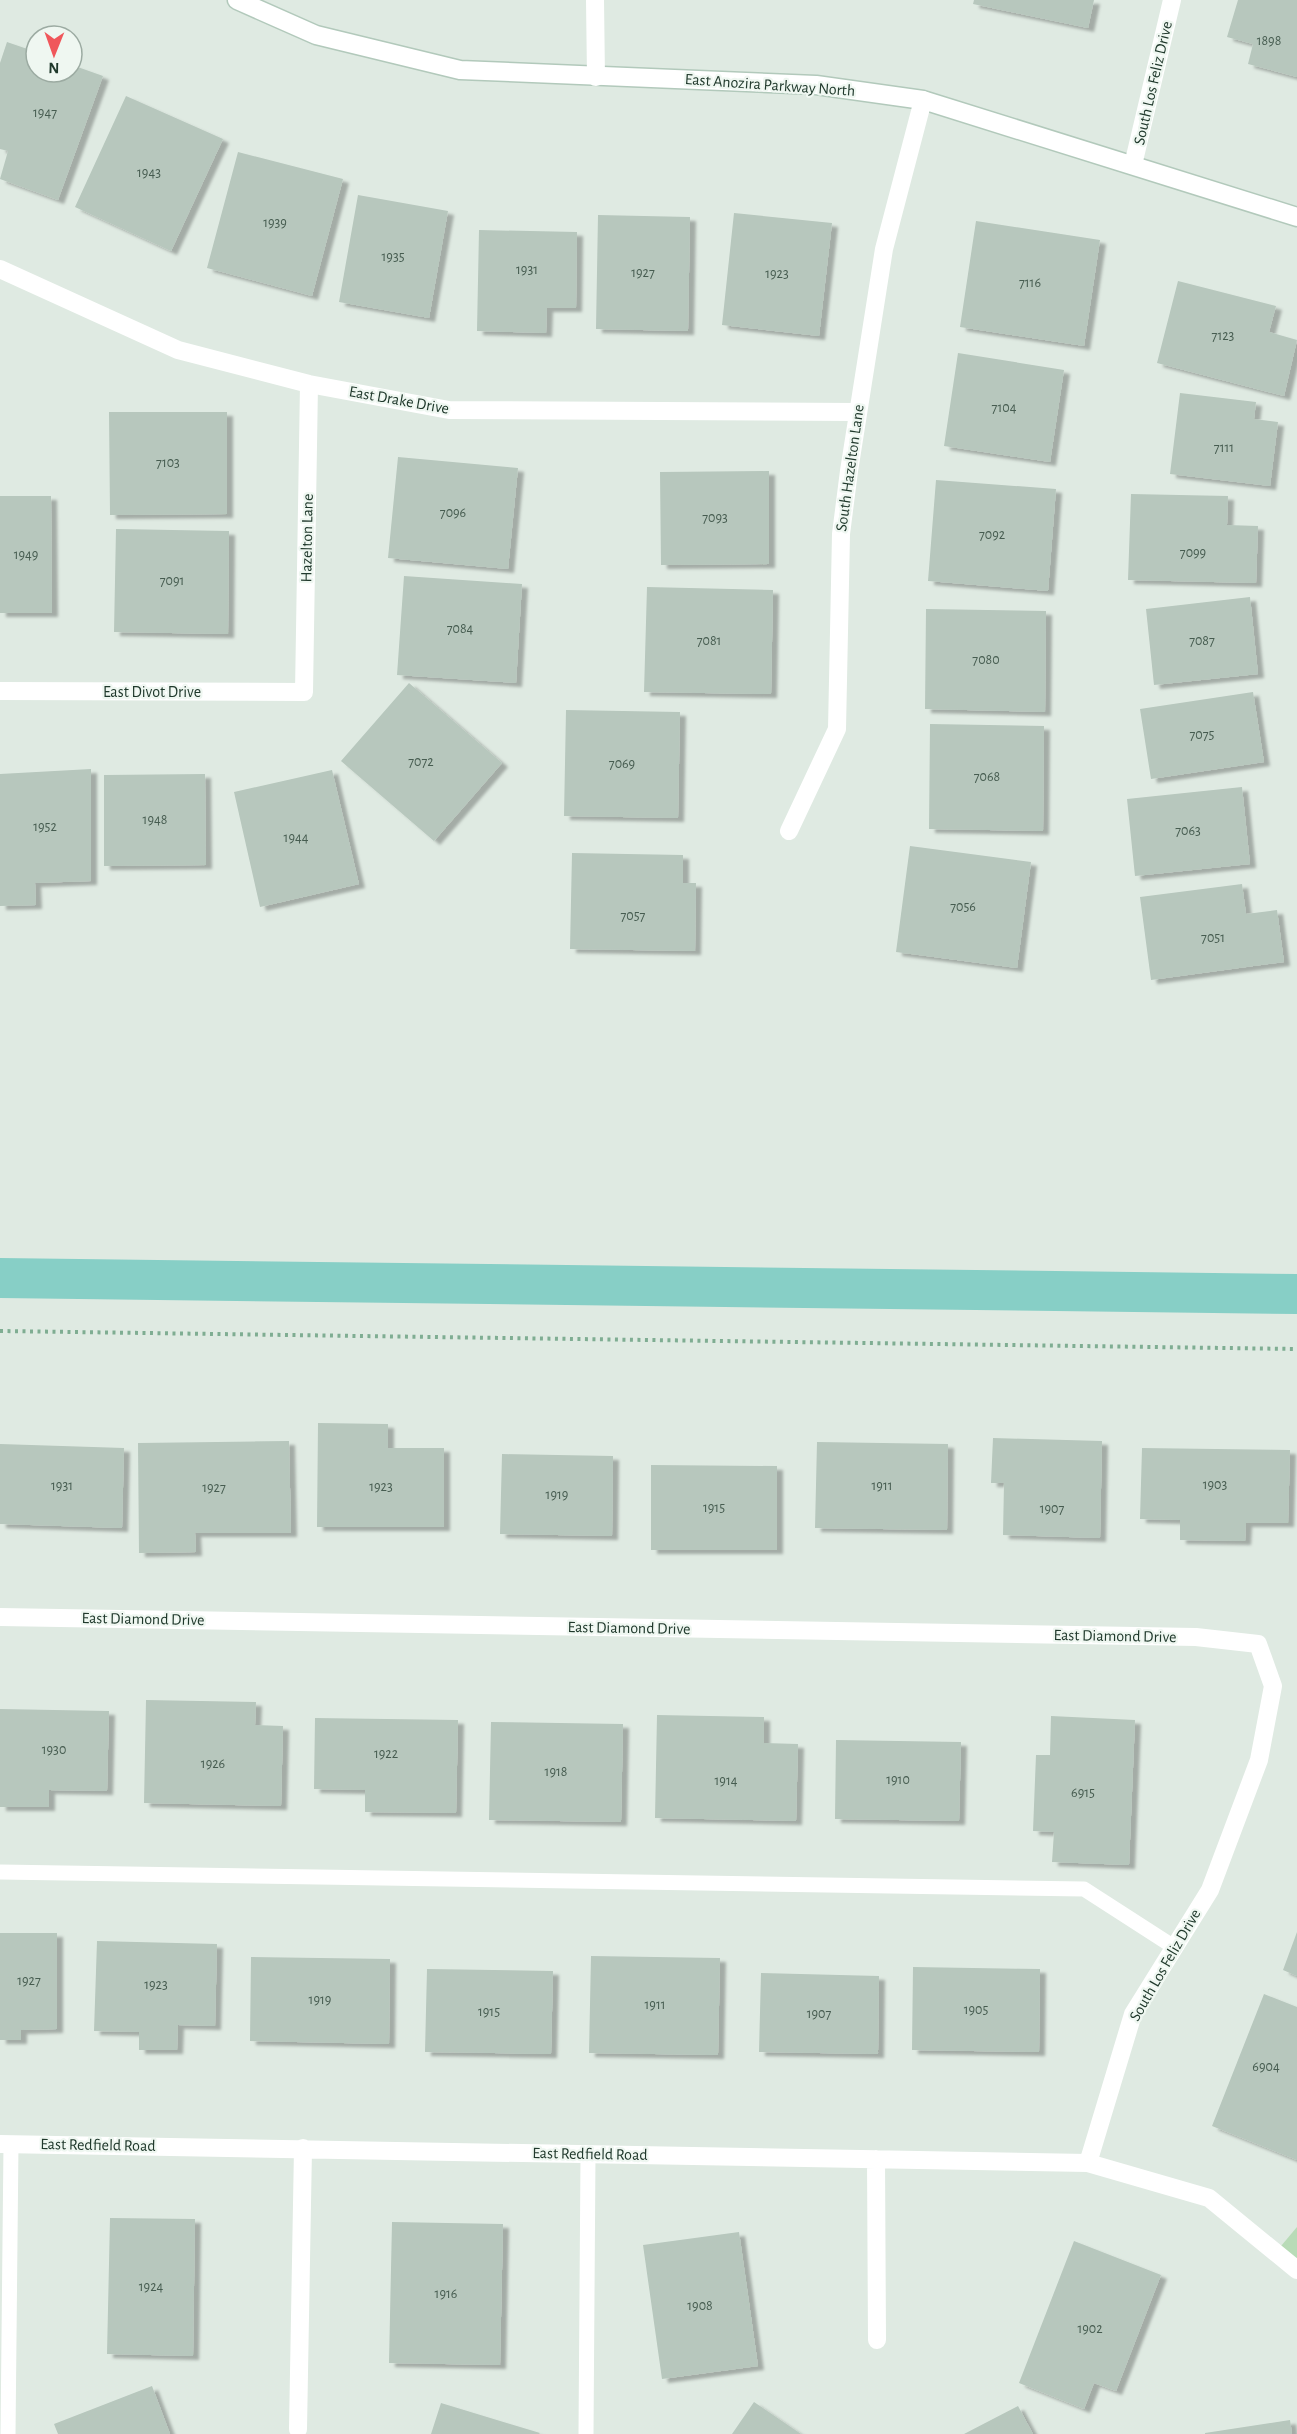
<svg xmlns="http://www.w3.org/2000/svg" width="1297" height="2434" viewBox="0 0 1297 2434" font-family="'Alegreya Sans',sans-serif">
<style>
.green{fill:#b8dbb7}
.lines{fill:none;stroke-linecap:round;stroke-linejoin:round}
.canal{stroke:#87cfc6;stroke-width:40}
.building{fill:#b7c7bd;filter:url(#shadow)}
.secondary-casing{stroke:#b2c9bb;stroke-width:21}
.path{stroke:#7fad92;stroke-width:4;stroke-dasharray:3 4.5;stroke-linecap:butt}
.lane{stroke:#fff;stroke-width:15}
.street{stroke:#fff;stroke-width:18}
.secondary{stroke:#fff;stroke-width:18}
.labels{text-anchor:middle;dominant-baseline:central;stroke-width:4.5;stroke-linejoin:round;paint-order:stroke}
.number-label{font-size:14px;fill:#465c50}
.street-label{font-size:16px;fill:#20392c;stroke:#eff7f1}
</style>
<defs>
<filter id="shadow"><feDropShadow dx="6" dy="4" stdDeviation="1.5" flood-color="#0004"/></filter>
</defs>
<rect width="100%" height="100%" fill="#dfeae2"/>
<path class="green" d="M1297,2227v43l-21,-18z"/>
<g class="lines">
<path class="canal" d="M0,1278l1297,16"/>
</g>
<path class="building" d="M974,0h120l-6,28 -115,-24z
M1238,0h59v77l-49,-13 5,-20 -26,-7z
M7,42l29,10v20h36v-7l31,11 -45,124 -58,-21 8,-28 -8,-2v-86z
M126,96l97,43 -52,112 -96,-44z
M238,152l105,27 -31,117 -105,-28z
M358,195l90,16 -19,107 -90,-16z
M734,213l98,10 -13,113 -97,-11z
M598,215l92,2 -2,114 -92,-2z
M976,221l124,19 -16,106 -124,-19z
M479,230l98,2 -1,76h-29l-1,25 -69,-2z
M1178,281l98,25 -7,26 28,8 -13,56 -127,-33z
M958,353l106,17 -14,92 -106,-16z
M1180,393l76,9 -2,17 24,3 -8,64 -100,-12z
M109,412h118v102l-117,1z
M398,457l120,11 -10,101 -120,-11z
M769,471v93l-108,1 -1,-93z
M936,480l120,9 -8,102 -120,-10z
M1131,494l97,2 -1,29 31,1 -2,57 -128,-3z
M0,496h51l1,117h-52z
M116,529l113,2 -1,103 -114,-2z
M404,576l118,8 -6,99 -119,-8z
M647,587l126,3 -2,104 -127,-2z
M1250,597l8,77 -104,11 -8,-76z
M926,609l120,2 -1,101 -120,-3z
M409,683l93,80 -68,78 -93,-80z
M1253,692l11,70 -113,17 -11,-70z
M566,710l114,2 -2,106 -114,-2z
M930,724l114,2 -1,105 -114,-2z
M91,769v112l-56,2 1,22 -36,1v-132z
M332,770l27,114 -99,23 -26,-115z
M205,774l1,91 -102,1v-91z
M1242,787l8,77 -115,12 -8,-77z
M910,846l121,16 -14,106 -121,-16z
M572,853l111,2v28h13l-1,68 -125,-2z
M1242,884l4,30 31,-4 7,52 -133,18 -11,-83z
M318,1423l70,1v24h56v79h-127z
M993,1438l109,3 -2,97 -97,-3 1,-52h-13z
M289,1441l2,92h-96l1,19 -57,1 -1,-110z
M817,1442l131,2 -1,86 -132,-2z
M0,1444l124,4 -2,80 -122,-4z
M1142,1448l148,2 -2,73h-42l-1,18 -65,-1v-20l-40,-1z
M502,1454l111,2 -1,80 -112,-2z
M651,1465l126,1v84h-126z
M146,1700l110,2 -1,23 28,1 -2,80 -137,-3z
M0,1709l109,2 -2,80 -58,-1v17h-49z
M657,1715l107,2v26l34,1 -2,77 -141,-3z
M1051,1716l84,4 -6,145 -77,-3 2,-30 -21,-1 3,-76h14z
M315,1718l143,2 -2,93 -91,-1v-22l-51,-1z
M491,1722l132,2 -2,98 -132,-2z
M836,1740l125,2 -2,79 -124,-2z
M1297,1932v44l-14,-6z
M0,1933h57v96l-36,1v10h-21z
M97,1941l120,3 -2,82 -37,-1 -1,25h-38v-18l-45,-1z
M591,1956l129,2 -2,97 -129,-2z
M251,1957l139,2 -1,85 -139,-3z
M913,1967l127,2 -1,83 -127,-2z
M427,1969l126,2 -2,83 -126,-2z
M761,1973l118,3 -1,78 -119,-2z
M1264,1994l33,13v153l-85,-34z
M110,2218l85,1 -2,137 -86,-2z
M392,2222l111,2 -3,141 -111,-2z
M739,2232l19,134 -96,13 -19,-134z
M1074,2241l87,34 -45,116 -22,-8 -10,26 -65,-26z
M152,2386l18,48h-112l-4,-10z
M754,2402l47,32h-69z
M441,2403l99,30 -1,1h-108z
M1018,2406l15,28h-69z
M1290,2420l2,14h-87v-1z"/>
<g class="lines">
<g class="secondary-casing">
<path id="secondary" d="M237,0l79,35 144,35 356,15 107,15 374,117"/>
</g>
<path class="path" d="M0,1331l1297,18"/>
<path class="lane" d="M0,1872l1084,17 90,58
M8,2434l3,-290
M586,2434l2,-280"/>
<path class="street" d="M595,0l1,77
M1133,165l39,-165
M0,269l178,81 131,34 140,26 408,2
M0,691l304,1 5,-308
M789,831l48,-102 4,-195 8,-63 35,-222 39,-149
M0,1617l1196,20 62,7 15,42 -14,74 -49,130 -77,124 -45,149
M0,2144l1088,19 121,35 88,72
M876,2159l1,181
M298,2429l5,-281"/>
<use href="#secondary" class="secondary"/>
</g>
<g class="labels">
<g class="number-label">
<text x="1269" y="41">1898</text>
<text x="45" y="113">1947</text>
<text x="149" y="173">1943</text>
<text x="275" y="223">1939</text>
<text x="393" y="257">1935</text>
<text x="527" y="270">1931</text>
<text x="643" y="273">1927</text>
<text x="777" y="274">1923</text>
<text x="1030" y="283">7116</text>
<text x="1223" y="336">7123</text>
<text x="1004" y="408">7104</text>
<text x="1224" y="448">7111</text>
<text x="168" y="463">7103</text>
<text x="453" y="513">7096</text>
<text x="715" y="518">7093</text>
<text x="992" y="535">7092</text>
<text x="1193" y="553">7099</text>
<text x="26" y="555">1949</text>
<text x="172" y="581">7091</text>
<text x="460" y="629">7084</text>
<text x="709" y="641">7081</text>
<text x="1202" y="641">7087</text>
<text x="986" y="660">7080</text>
<text x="1202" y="735">7075</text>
<text x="421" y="762">7072</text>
<text x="622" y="764">7069</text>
<text x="987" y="777">7068</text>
<text x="155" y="820">1948</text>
<text x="45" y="827">1952</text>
<text x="1188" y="831">7063</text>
<text x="296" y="838">1944</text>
<text x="963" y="907">7056</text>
<text x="633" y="916">7057</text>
<text x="1213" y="938">7051</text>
<text x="1215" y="1485">1903</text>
<text x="62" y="1486">1931</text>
<text x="882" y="1486">1911</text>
<text x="381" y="1487">1923</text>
<text x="214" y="1488">1927</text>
<text x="557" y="1495">1919</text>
<text x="714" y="1508">1915</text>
<text x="1052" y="1509">1907</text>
<text x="54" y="1750">1930</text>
<text x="386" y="1754">1922</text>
<text x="213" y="1764">1926</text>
<text x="556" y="1772">1918</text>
<text x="898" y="1780">1910</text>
<text x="726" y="1781">1914</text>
<text x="1083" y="1793">6915</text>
<text x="29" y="1981">1927</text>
<text x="156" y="1985">1923</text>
<text x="320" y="2000">1919</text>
<text x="655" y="2005">1911</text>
<text x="976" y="2010">1905</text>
<text x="489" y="2012">1915</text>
<text x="819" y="2014">1907</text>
<text x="1266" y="2067">6904</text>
<text x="151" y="2287">1924</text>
<text x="446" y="2294">1916</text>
<text x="700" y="2306">1908</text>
<text x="1090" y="2329">1902</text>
</g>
<g class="street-label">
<text transform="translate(1153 83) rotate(-77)">South Los Feliz Drive</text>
<text transform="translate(770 85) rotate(4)">East Anozira Parkway North</text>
<text transform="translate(399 400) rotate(10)">East Drake Drive</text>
<text transform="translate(850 468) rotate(-82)">South Hazelton Lane</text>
<text transform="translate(307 538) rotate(-89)">Hazelton Lane</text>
<text x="152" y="692">East Divot Drive</text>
<text transform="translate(143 1619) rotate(1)">East Diamond Drive</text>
<text transform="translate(629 1628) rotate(1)">East Diamond Drive</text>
<text transform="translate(1115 1636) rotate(1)">East Diamond Drive</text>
<text transform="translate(1165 1965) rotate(-60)">South Los Feliz Drive</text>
<text transform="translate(98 2145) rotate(1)">East Redfield Road</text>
<text transform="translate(590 2154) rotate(1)">East Redfield Road</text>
</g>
</g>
<g transform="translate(54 54) rotate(181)"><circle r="28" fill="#eff7f1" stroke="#9caba2" stroke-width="1.5"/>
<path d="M0-4.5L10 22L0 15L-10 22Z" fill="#f0575b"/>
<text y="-9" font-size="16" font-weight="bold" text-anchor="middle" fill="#20392c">N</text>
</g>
</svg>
